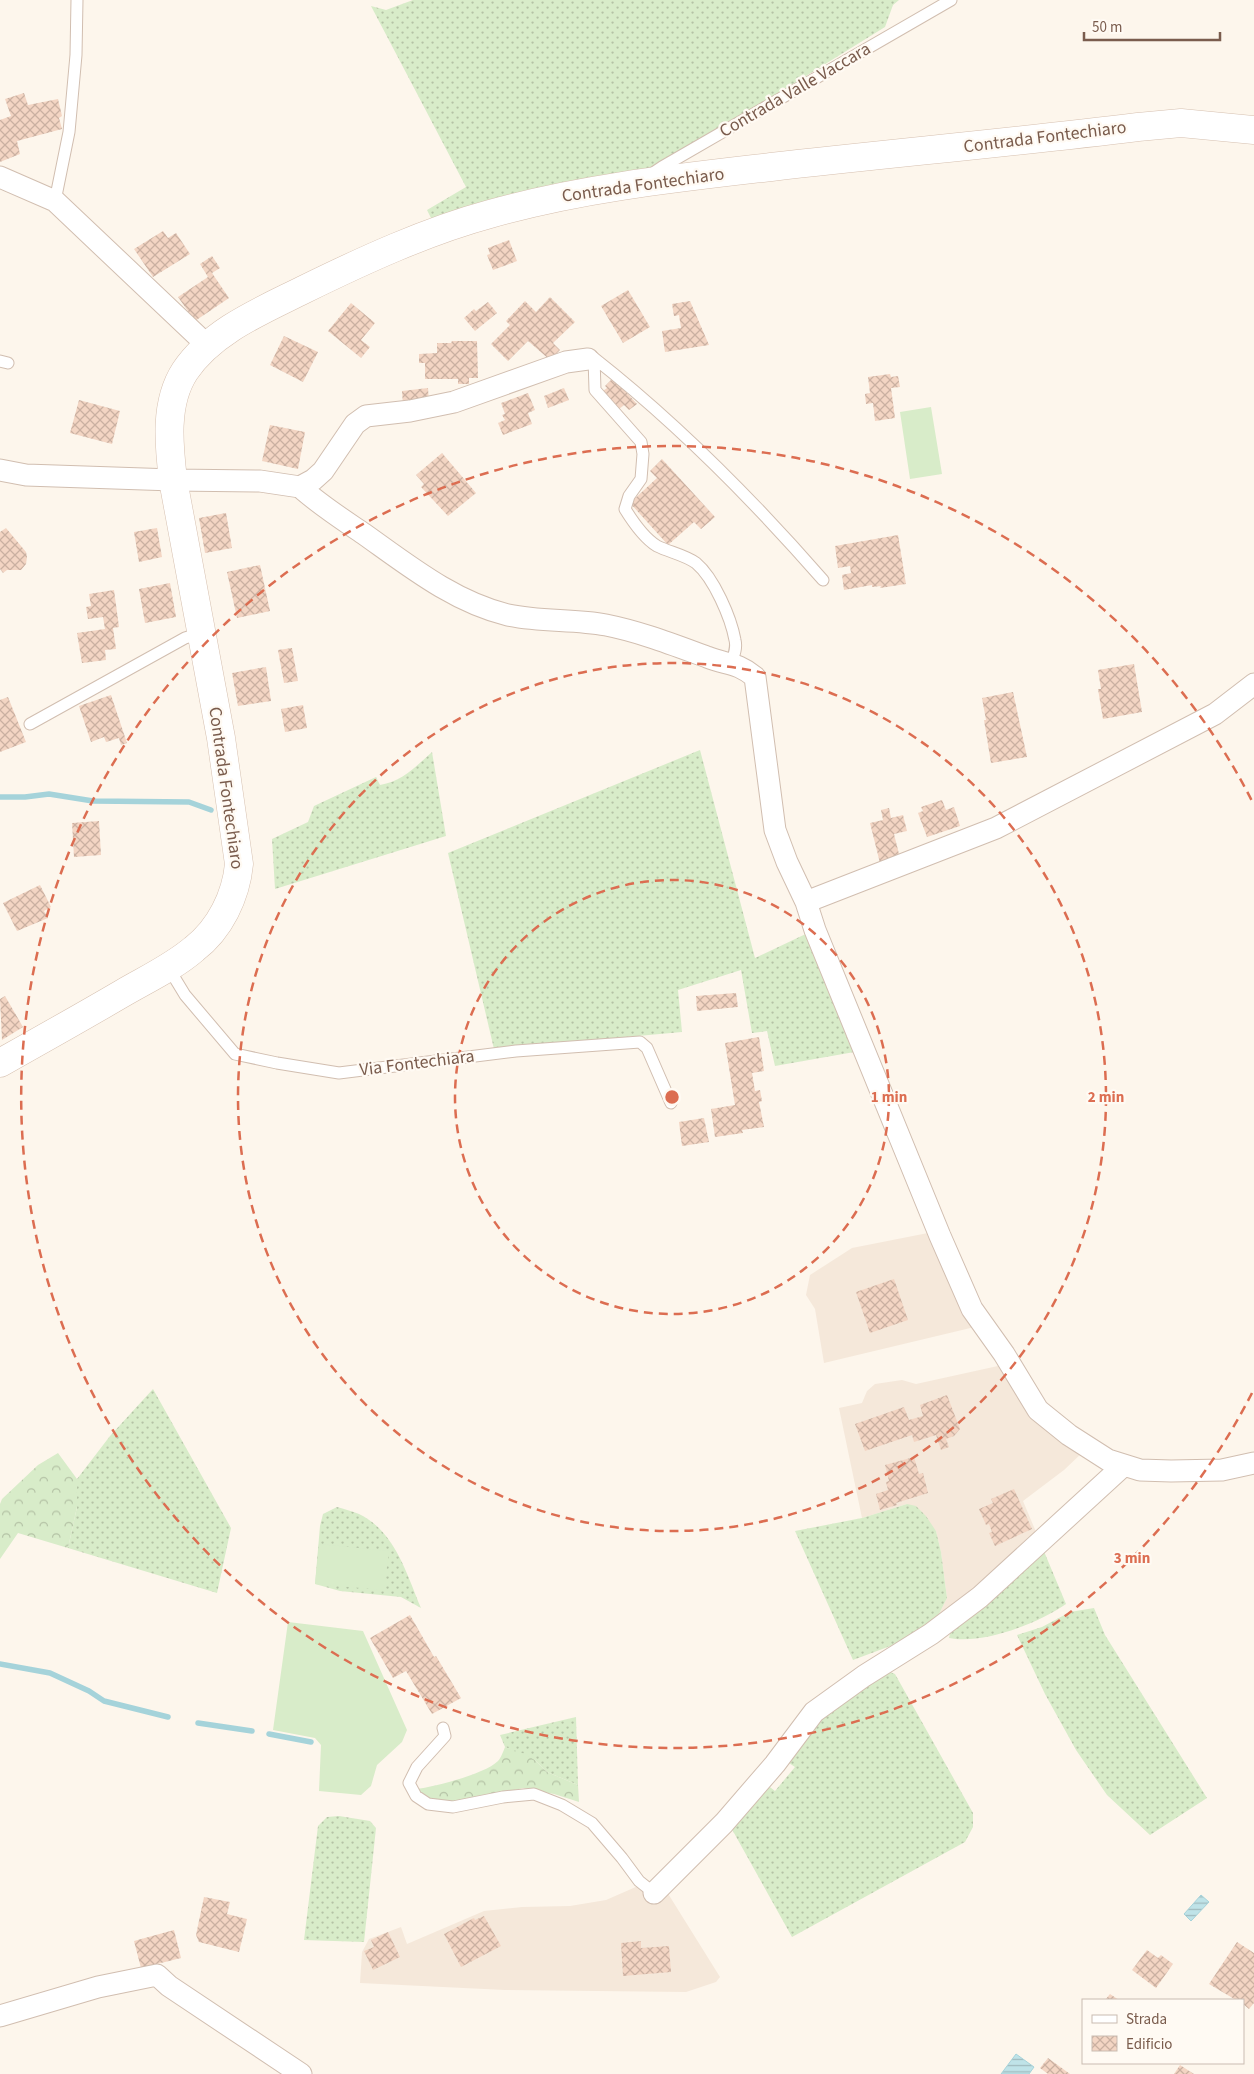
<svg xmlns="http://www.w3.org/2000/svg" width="1254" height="2074" viewBox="0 0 1254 2074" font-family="'Source Sans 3',sans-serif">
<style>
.residential{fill:#f5e8da}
.grass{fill:url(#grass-dots)}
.forest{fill:url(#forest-crowns)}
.pitch{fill:#d8ecc9}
.water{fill:url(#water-rules);stroke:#a5d3da}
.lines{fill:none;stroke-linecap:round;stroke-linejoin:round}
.stream{stroke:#a5d3da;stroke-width:5.5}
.building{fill:url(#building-cross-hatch)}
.service-casing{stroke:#d1beb0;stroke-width:13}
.minor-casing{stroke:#d1beb0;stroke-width:23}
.secondary-casing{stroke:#d6c0b0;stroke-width:29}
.service{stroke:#fff;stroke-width:11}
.minor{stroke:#fff;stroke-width:21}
.secondary{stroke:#fff;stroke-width:28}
.ring{fill:none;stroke:#dc6d51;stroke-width:2.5;stroke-dasharray:9 6}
.labels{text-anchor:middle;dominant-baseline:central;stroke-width:4.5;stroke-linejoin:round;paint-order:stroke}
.street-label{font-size:18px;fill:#7a5c4d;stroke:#fffaf3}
.centre{fill:#dc6d51;stroke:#fffaf3;stroke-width:2.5}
.ring-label{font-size:15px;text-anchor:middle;font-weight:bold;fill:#dc6d51;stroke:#fffaf3;stroke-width:4.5;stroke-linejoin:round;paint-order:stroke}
</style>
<defs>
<pattern id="grass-dots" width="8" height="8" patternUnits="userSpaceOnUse" patternTransform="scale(1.25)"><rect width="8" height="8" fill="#d8ecc9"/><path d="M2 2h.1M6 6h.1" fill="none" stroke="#b4c2a5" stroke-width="1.8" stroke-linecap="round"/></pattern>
<pattern id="forest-crowns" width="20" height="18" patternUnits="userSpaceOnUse" patternTransform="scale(1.25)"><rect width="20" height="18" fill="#d8ecc9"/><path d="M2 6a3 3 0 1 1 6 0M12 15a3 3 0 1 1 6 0" fill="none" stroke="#b4c2a5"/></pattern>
<pattern id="water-rules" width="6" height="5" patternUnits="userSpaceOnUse" patternTransform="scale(1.25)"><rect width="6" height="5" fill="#bfe3e8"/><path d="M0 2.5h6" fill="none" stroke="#a0bbbe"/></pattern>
<pattern id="building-cross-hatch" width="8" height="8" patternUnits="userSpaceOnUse" patternTransform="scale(1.25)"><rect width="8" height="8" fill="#f3d5c3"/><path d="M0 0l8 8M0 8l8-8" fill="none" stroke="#cab0a1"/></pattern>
</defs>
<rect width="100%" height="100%" fill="#fdf6ec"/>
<path class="residential" d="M933,1232l50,93 -159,38 -9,-54 -9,-14 4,-20 42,-27z
M1007,1364l76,88 -19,18 -41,31 16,38 -105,85 13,-26 -6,-46 -5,-21 -29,-27 -45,14 -23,-110 23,-5 5,-12 8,-7 27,-4 14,4z
M638,1886l29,6 53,85 -4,5 -30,10 -181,-2 -145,-7 2,-31 7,-13 32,-12 6,17 77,-33 38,-4 48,-1 36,-6z"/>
<path class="grass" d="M413,0h486l-6,5 -8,22 -231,143 -220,54 -7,-14 39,-23 -95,-181 15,4z
M700,750l55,208 57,-27 48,120 -85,15 -8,-35 -15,2 -11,-63 -63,20 4,42 -188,17 -46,-196z
M432,752l14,84 -171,53 -3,-50 36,-17 6,-16 62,-29 4,8c23,-4 35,-18 52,-33z
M153,1389l78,139 -14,65 -149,-45 9,-41v-28l33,-43z
M907,1504l9,2 10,10 10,15 5,21 6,46 -13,26 -33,18 -48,18 -58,-129 67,-13z
M337,1507c7,2 15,4 22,7 36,17 48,61 62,94l-20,-11 -61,-6 -25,-7 5,-58 3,-12z
M1043,1549l23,55c-27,19 -83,41 -117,34l3,-13z
M1094,1608l11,27 102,163 -57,37 -43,-40 -31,-45 -31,-56 -28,-59 25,-8 28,-15z
M885,1670l10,4 78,139v14l-8,15 -173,95 -63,-113 37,-40 9,7 20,-24 -9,-6 30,-39z
M576,1717l2,68 -31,-13 -11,-11 -31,-14 -5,-12z
M339,1816l31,5 6,7 -12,114 -60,-2 14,-114 9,-9z"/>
<path class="forest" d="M58,1453l19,26v28l-9,41 -50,-15 -18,26v-55l2,-5 36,-34z
M505,1747l20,7 11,7 11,11 31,13 1,17 -25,-8 -31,-6 -65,15h-21l-21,-14c18,-2 69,-15 82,-28 3,-3 5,-9 7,-14z"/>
<path class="pitch" d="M931,407l11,67 -32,5 -10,-67z
M319,1544l70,7 -5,39 -69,-6z
M288,1622l75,9 44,99 -5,12 -25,23 -6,21 -10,9 -42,-4 2,-46 -6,-7 -42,-8z"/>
<path class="water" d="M1201,1895l8,7 -18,19 -7,-7z
M1016,2054l18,13 -5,7h-28z"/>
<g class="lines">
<path class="stream" d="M0,797h25l24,-3 44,7 96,1 22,8
M0,1664l50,9 39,18 15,10 64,16
M198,1723l54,8
M269,1734l42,8"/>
</g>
<path class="building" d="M24,93l4,12 30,-6 4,17 -3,2 3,11 -45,12 3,13 -20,8v-42l11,-4 -6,-17z
M163,231l5,7 8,-5 14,21 -37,23 -19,-28z
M509,240l8,21 -24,9 -6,-15 3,-1 -2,-6z
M212,256l8,12 -8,5 17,25 -34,23 -17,-24 30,-20 -8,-13z
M628,290l22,37 -27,16 -22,-37z
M550,297l25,25 -22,21 7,7 -10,10 -22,-19 -20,20 -17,-17 19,-19 -4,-4 19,-20 11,11z
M690,301l19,44 -44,7 -3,-21 19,-3 -2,-13 -5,1 -2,-12z
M488,302l9,11 -22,18 -11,-13 10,-9 2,2z
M351,303l24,20 -14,17 9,7 -9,11 -33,-27z
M284,336l34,16 -15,30 -33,-17z
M452,341h25l1,37h-9v6h-11v-5h-33v-16h-6v-9l18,-1v-10h14z
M890,374l1,3 7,-1 2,11 -9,1 4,30 -20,3 -2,-18 -7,1 -1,-10 5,-1 -2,-16z
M613,378l24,26 -8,6 -5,-5 -5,4 -16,-18 4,-3 -2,-2z
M428,388l1,15 -26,3 -1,-15z
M564,388l5,12 -21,8 -4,-12z
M528,393l7,17 -7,3 4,11 -29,11 -5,-12 7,-3 -3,-5 3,-1 -4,-11z
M79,400l41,11 -8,33 -42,-11z
M270,425l35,7 -7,37 -36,-8z
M442,453l34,40 -28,23 -27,-29 3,-3 -8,-9z
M662,459l53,58 -14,12 -7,-7 -26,23 -38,-42 27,-25 -7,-7z
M226,513l6,35 -27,5 -6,-35z
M6,528l20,24 1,5 -1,7 -5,6h-14l-4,3 -3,-4v-37z
M157,528l5,29 -23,5 -5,-30z
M898,535l8,49 -26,4 1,-2 -9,1v-2l-28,5 -2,-15 9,-2 -1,-7 -12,2 -3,-22z
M260,565l10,46 -33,7 -10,-46z
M170,583l6,34 -31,6 -6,-34z
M114,590l5,37 -6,1 3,21 -11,1 1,10 -24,3 -5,-30 28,-4 -2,-12 -15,2 -2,-12 5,-1 -2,-12z
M292,648l6,33 -14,2 -6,-33z
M1134,664l8,48 -39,7 -5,-30h3l-3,-19z
M266,667l5,34 -33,5 -6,-33z
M1013,692l14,65 -36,6 -7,-43h2l-4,-22z
M111,695l16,48 -6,2 -2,-7 -13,4 -2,-5 -13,5 -12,-36z
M8,697l18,45 -26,10v-52z
M303,705l4,23 -22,4 -4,-23z
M942,800l4,10 8,-3 6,19 -33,11 -9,-24 5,-2 -2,-4z
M889,808l2,10 12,-3 4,16 -13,3 6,24 -20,5 -10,-40 13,-3 -2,-10z
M99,821l2,34 -27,2 -2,-34z
M40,885l11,22 -7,4 4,7 -31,13 -14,-28z
M736,993l2,14 -41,4 -1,-15z
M5,996l18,31 -21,13 -2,-41z
M759,1037l5,34 -12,2 3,18 5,-1 2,11 -3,1 5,25 -22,3 1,3 -28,4 -4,-28 24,-4 -10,-62z
M704,1118l5,24 -27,4 -3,-24z
M894,1279l14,41 -38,13 -14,-41z
M947,1395l13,34 -6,7 -8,3 3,8 -8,3 -5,-15 -22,7 -2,-7 -47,16 -10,-27 49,-17 5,13 14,-4 -3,-11z
M914,1457l5,17 4,-1 5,20 -32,10 1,2 -17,5 -4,-16 12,-4 -2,-8 3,-1 -4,-16z
M1014,1489l18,40 -37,17 -6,-13 3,-1 -3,-8 -3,1 -7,-16 14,-6 -2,-4z
M410,1615l24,42 2,-1 25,42 -29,16 -26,-43 -13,7 -23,-40z
M204,1897l26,5 -3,12 20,5 -8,33 -40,-10 -3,-7z
M484,1916l17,30 -40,21 -17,-33 30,-16 1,2z
M174,1930l7,28 -40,10 -7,-27z
M388,1932l12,25 -27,13 -9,-19 10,-4 -3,-7z
M641,1941v7l28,-2 2,26 -48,4 -2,-33z
M1237,1942l17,11v50l-5,6 -6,-5v-4h-7l-27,-16z
M1147,1950l11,8 3,-3 12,9 -17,24 -24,-18z
M1110,1994l9,6h-14z
M1048,2058l22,16h-22l-8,-6z
M1180,2065l14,9h-20z"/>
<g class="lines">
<g class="service-casing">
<path id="service" d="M650,175l12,-8 289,-167
M55,201l14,-69 7,-77 1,-55
M594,358l1,32 46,52 2,12 -2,25 -12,17 -4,13c8,13 19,29 32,37 12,6 28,9 39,17 18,15 35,55 39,77 2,8 -1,15 -4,23
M590,359l4,-1c84,66 159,142 229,222
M0,361l8,2
M30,724l155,-86 16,-5
M168,967l17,28 50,59 42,9 62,10 177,-22 124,-9 7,6 24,55
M443,1728l2,8 -28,31 -8,16 7,13 12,8 25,3 50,-10 31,-3 28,11 30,18 30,35 17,23 15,12"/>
</g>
<g class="minor-casing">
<path id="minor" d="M0,177l55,24 153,145
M0,470l26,5 147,5 87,1 40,6 13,-7 10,-9 32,-47 11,-8 44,-5 44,-9 112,-40 22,-3
M300,487c20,18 42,32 64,47 45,32 90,68 144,81 32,7 66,4 98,10 35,7 68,20 101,32 20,8 30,5 48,20l20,153 12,32 19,40 9,28 125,306 32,73 32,45 34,56 31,25 39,25 32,10 31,1 51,-1 32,-7
M806,902l190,-74 219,-114 39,-30
M654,1893l70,-70 51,-59 39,-52 50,-36 67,-42 49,-37 143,-131
M0,2016l98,-29 59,-12 12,11 132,88"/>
</g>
<g class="secondary-casing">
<path id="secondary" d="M0,1063c41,-23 82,-46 123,-70 24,-14 50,-26 71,-44 26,-20 42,-53 45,-85l-18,-126 -48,-258c-4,-34 -9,-77 12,-109 27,-40 76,-60 118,-81 59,-29 124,-59 187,-76 92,-26 186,-36 281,-47 123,-14 245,-25 367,-40l43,-4 73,7"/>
</g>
<use href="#service" class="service"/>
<use href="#minor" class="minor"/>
<use href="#secondary" class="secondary"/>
</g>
<g class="ring">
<circle cx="672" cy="1097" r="217"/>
<circle cx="672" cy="1097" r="434"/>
<path d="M1252 1393A651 651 0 1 1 1252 801"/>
</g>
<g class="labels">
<g class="street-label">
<text transform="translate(795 90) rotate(-30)">Contrada Valle Vaccara</text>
<text transform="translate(1045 137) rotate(-7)">Contrada Fontechiaro</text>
<text transform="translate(643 185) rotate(-8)">Contrada Fontechiaro</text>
<text transform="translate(226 788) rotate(82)">Contrada Fontechiaro</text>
<text transform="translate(417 1063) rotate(-7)">Via Fontechiara</text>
</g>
</g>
<circle cx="672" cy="1097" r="8" class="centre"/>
<g class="ring-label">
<text x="889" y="1102">1 min</text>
<text x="1106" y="1102">2 min</text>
<text x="1132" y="1563">3 min</text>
</g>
<rect x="1082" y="1999" width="162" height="65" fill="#fffaf3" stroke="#cabbb1"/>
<rect x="1092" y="2015" width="25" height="8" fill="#ffffff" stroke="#cabbb1"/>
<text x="1126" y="2024" font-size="15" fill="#7a5c4d">Strada</text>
<rect x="1092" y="2036" width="25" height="15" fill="url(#building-cross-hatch)" stroke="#cabbb1"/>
<text x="1126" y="2049" font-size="15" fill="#7a5c4d">Edificio</text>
<path d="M1084 32v8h136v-8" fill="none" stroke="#7a5c4d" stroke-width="2.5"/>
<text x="1092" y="32" font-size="15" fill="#7a5c4d" stroke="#fffaf3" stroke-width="4" paint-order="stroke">50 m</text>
</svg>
